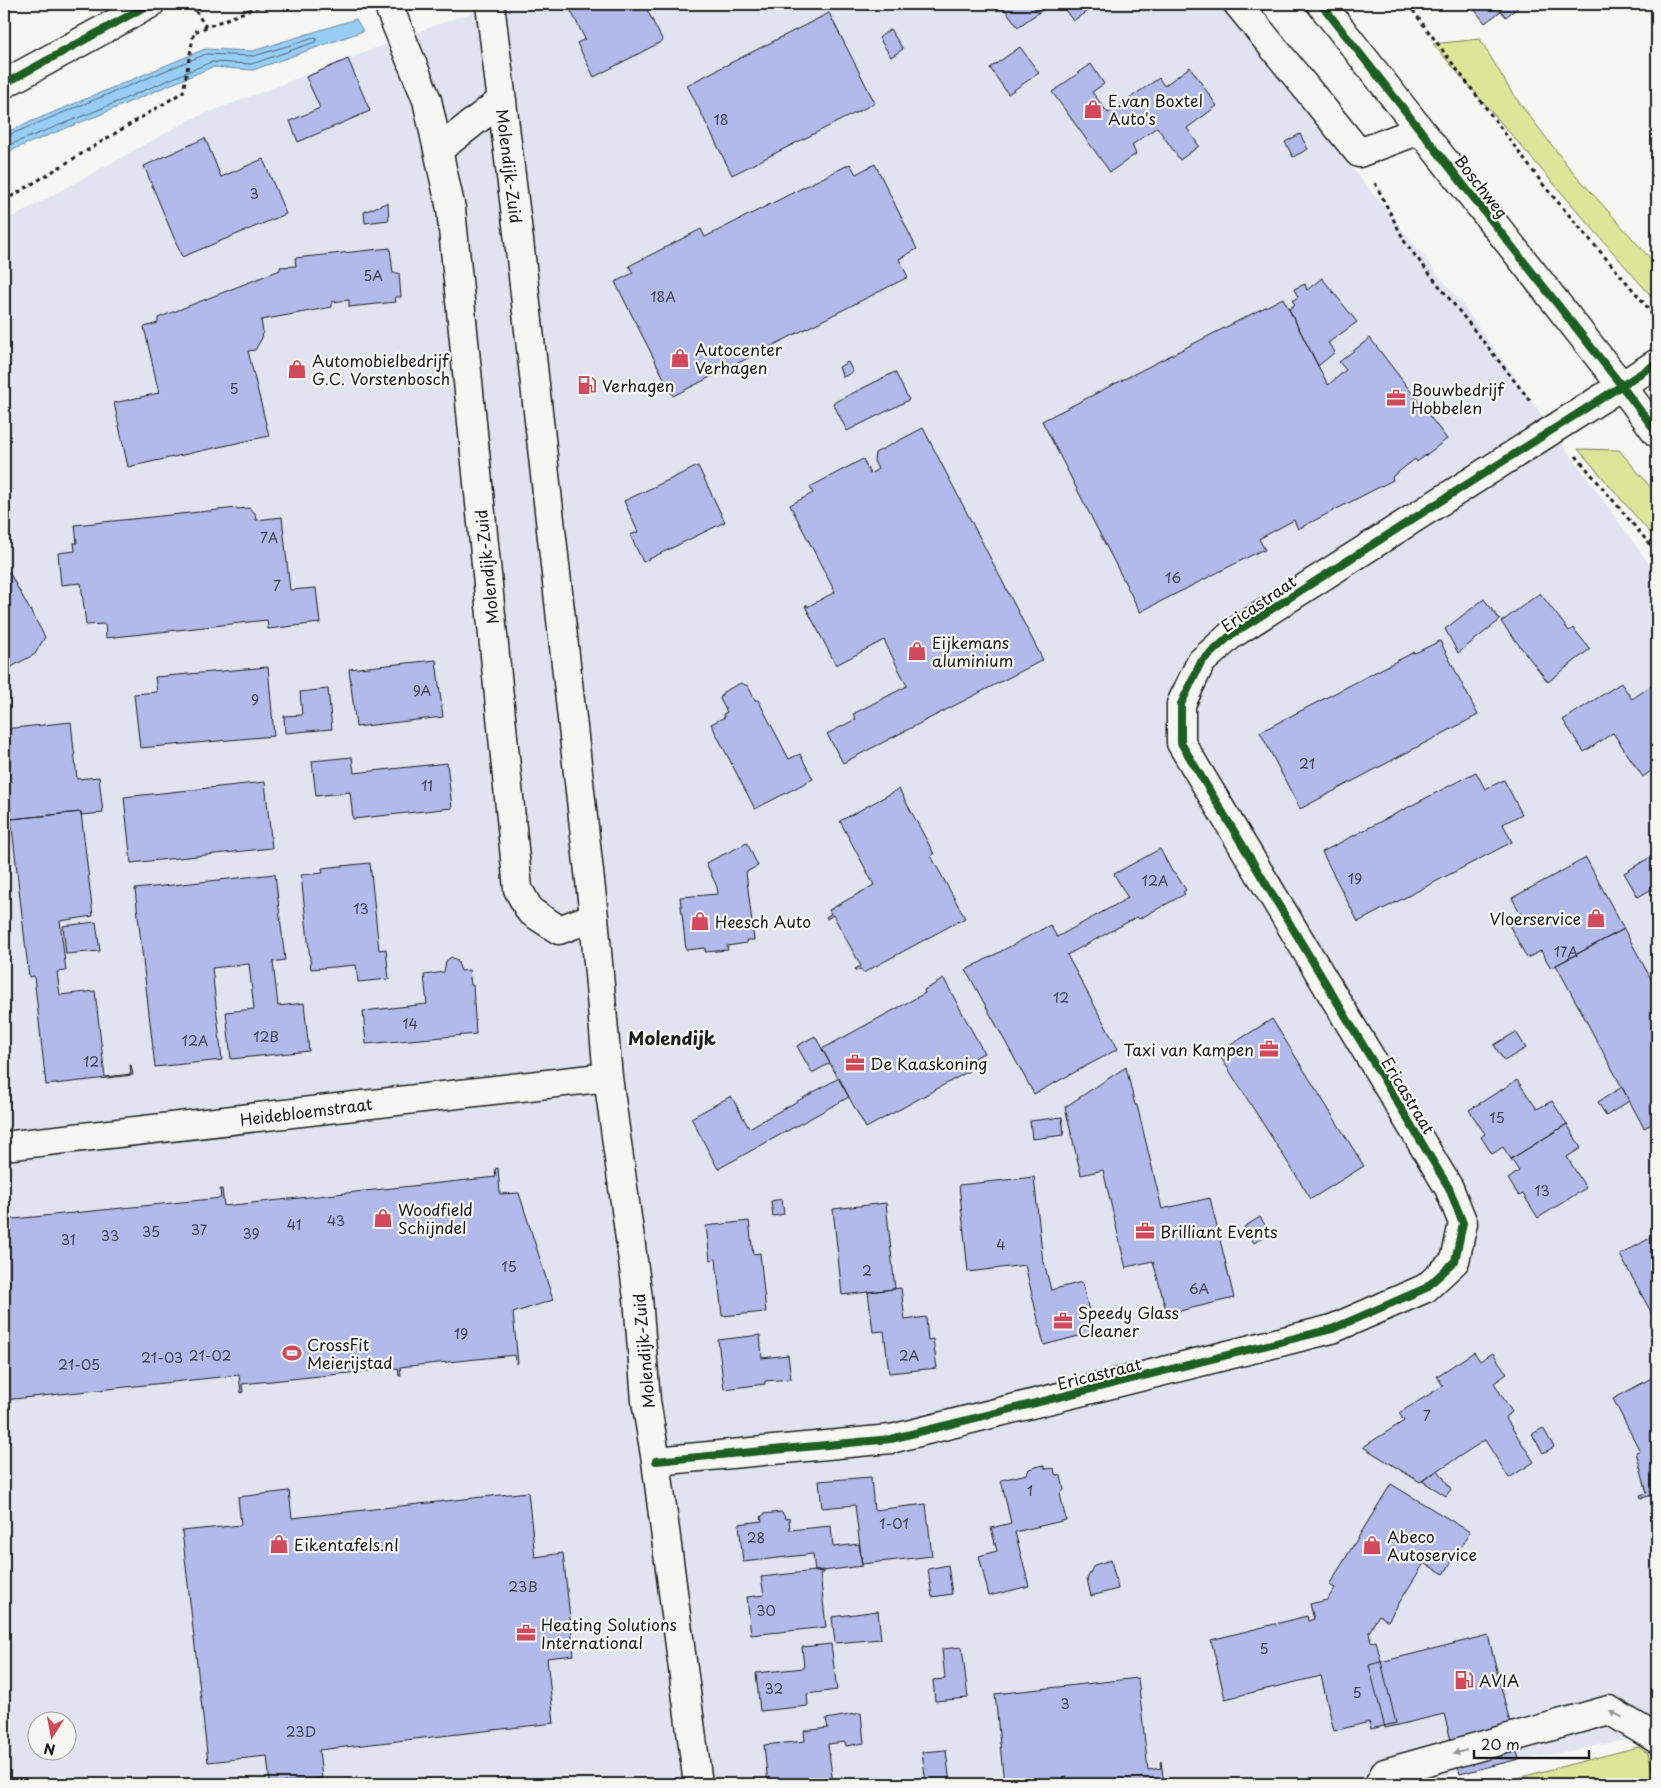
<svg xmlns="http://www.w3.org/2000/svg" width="1661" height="1788" viewBox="0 0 1661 1788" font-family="'Playpen Sans',sans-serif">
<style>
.built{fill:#e1e4f0;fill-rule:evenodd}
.green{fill:#dbe699;stroke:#7c815a}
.water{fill:#98cef6;stroke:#66879f}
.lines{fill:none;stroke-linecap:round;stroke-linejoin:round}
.shore{stroke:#4e6373;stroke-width:1}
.building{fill:#b1baeb;stroke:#1c1c1c}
.minor-casing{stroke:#1c1c1c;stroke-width:31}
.path{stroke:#1c1c1c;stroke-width:3;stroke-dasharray:4 4;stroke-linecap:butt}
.minor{stroke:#f6f6f2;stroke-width:28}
.cycleway-casing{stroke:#f6f6f2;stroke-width:11}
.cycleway{stroke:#1b5e20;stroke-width:8}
.oneway{fill:#949492}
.labels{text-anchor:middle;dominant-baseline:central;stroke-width:4.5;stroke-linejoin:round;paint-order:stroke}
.number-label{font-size:14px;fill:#414450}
.poi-label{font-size:16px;fill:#1c1c1c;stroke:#f6f6f2;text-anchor:start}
.street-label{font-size:16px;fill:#1c1c1c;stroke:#f6f6f2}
.neighbourhood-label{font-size:18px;font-weight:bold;fill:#1c1c1c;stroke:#f6f6f2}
</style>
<rect width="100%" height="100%" fill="#f6f6f2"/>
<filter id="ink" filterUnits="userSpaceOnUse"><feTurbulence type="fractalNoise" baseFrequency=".02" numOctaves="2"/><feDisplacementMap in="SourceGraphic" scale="10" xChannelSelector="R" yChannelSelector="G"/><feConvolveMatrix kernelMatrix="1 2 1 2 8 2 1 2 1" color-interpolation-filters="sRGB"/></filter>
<g filter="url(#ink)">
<path class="built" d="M500,4h719l240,296 198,275v1159l-261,50h-1392v-1562l187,-103 261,-100zM38,1720h30v30h-30z"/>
<path class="green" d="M1480,39l32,54 55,72 90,101v37l-224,-259z
M1578,449l41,1 35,41 3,3v47z
M1638,1747l10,6 9,31h-163z"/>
<path class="water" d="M356,19l7,12 -110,39 -41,-3 -113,48 -95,38v-20l201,-84 48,2z"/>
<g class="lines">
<path class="shore" d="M4,137l202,-83 48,2 60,-18 3,1 -2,3 -63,22 -41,-2 -113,48 -94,37"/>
</g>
<path class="building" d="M571,4h50l2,3 6,-3h15l19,37 -69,36 -17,-34 8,-4 -17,-34z
M1001,4h31l6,9 -20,14z
M1032,4h20l-14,9z
M1061,4h36l-24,17z
M1470,4h52l-16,13 -5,-6 -16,12z
M829,13l46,90 -143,72 -45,-90z
M890,29l13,20 -12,8 -12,-19z
M1020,47l19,26 -31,21 -18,-26z
M348,59l22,52 -72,31 -8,-21 30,-13 -14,-31z
M1091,64l13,20 -12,8 16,21 51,-35 5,8 26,-19 27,39 -30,22 12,18 -19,14 -23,-33 -25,18 4,9 -26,18 -58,-80z
M1300,134l8,15 -15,8 -8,-15z
M205,138l16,39 42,-18 23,55 -104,43 -38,-91z
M850,164l6,10 19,-10 42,85 -18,10 9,18 -235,119 -58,-114 18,-9 -4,-7 72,-37 4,8z
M386,203h2l1,17 -24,3 -1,-11z
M390,248l3,25h6l2,24h-6l1,5 -47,5v-7l-17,2v5l-71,13 2,12 -1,6 -7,12 -7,1 21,85 -141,31 -14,-64 45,-10 -15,-66 14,-4v-5l122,-48v-3l16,-1 -1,-8z
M1322,278l35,44 -29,21 7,9 -17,14 -29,-57 6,-5 -3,-3 6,-4 -4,-8 11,-5 2,6z
M1283,298l45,87 18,-15 -7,-8 31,-24 77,101 -30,23 -2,-3 -23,18 1,3 -95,49 -4,-9 -35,19 6,11 -2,1 -1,-1 -122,62 -98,-191z
M848,362l5,10 -10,5 -4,-10z
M895,372l14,28 -62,31 -14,-28z
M923,428l120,232 -200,103 -16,-29 29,-15 -3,-5 54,-28 -23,-46 -48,25 -31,-59 2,-2v3l28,-15 -45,-87 23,-12 -3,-6 53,-28 7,15 8,-5 -4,-8 1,-8z
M698,466l27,56 -82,40 -13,-27 8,-3 -14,-31z
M237,508v1l12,-1 6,5 1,7 26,-3 8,73 26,-2 4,35 -52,6 -1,-9 -161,18 -1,-14 -19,1 -5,-42 -20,2 -3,-32 17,-2 -1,-8h3l-2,-18z
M9,572l36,65 -10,17 -31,17v-96z
M1540,593l29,38 4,-3 17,21 -42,33 -47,-60z
M1484,599l16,21 -42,33 -13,-24z
M1440,641l38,74 -178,94 -40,-77 154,-80 1,1z
M436,660l7,57 -87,10 -7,-58z
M268,667l6,69 -134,12 -6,-54 23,-2 -2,-15z
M1657,682v84l-14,11 -30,-44 -29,19 -21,-32 58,-37 11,16z
M741,683l7,3 7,14h3l31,59 11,-5 13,25 -58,30 -44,-85 14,-7 -2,-3 4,-2 -7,-13 3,-7z
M328,689l4,40 -47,4 -1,-17 18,-1 -2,-23z
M71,722l6,57 22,-2 4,36 -22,2v-3l-70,7 -7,-70v-20z
M352,757l2,16 93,-10 5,45 -99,11 -3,-27 -34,4 -4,-35z
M1476,772l9,17 19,-9 18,34 -19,10 9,18 -154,80 -36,-70z
M265,782l7,66 -141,15 -7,-66z
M899,789l35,65 -3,2 34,62 -102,55 -2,-4 -5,2 -1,-2 6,-3 -28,-51 -6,4 -1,-2 5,-3 -2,-4 45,-25 -34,-64z
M81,812l12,104 -33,5 6,50 -9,1 3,23 35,-4 10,86 26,-3 -1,-9h1l2,10 -87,10 -12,-109 -5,1 -18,-158z
M747,843l11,23 -12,6 8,68h-8l1,3 -20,3 1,4 -23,2v-4l-19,2 -6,-53 38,-3 -1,-7 -11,-24z
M1160,849l13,24h2l11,17 -3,2 2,2 -46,25 -2,-2 -70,38 51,94 -84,45 -68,-124 84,-45 7,12 71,-39 -14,-24z
M1657,853v33l-19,11 -14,-24z
M1586,858l38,71 -73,39 -10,-17 -14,7 -19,-35 14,-7 -10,-18z
M370,863l9,87 7,-1 3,30 -31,3 -2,-17 -45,4 -10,-94 22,-2 -1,-5z
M275,874l10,86 -12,2 5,44 26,-3 5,48 -78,8 -5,-47 28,-3 -5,-45 -37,4 10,92 -67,7 -20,-178z
M96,922l4,29 -34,3 -3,-28z
M1624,929l33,61v131l-13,7 -88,-163z
M451,957l6,3 4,11 8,-1 2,15h2l3,49 -110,10 -3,-33 64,-7 -3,-29 20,-3 2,-11z
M944,979l40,74 -19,10 4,8 -103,57 -44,-79 103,-56 -1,-3z
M1272,1019l92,147 -53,33 -93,-146z
M1516,1032l10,16 -22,13 -10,-16z
M815,1036l15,27 -18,10 -15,-27z
M1126,1067l9,38h2l25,104 48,-11 24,100 -67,16 -14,-53 -26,6 -1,2 -23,-99 -22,5 -16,-68z
M839,1078l10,19 -131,72 -27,-51 40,-22 18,32z
M1517,1080l20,29 15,-8 15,23 -56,35 -8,-12 -11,7 -11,-17 4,-3 -16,-24z
M1622,1087l7,14 -23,15 -8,-14z
M1062,1117l2,18 -32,4 -2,-18z
M1567,1124l14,24 -14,9 19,31 -48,30 -15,-24 -4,2 -11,-17 11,-8 -8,-12z
M498,1168l2,26 19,-1 34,107 -40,13 5,50 -2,1 -1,-9 -115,12 1,9h-2l-1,-8 -156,16 1,8 -2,1 -2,-18 -235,25v-180l217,-22 -1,-9h2l2,17 272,-29 -1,-8z
M1034,1177l9,85h1l7,28 31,-8 12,50 -50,13 -19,-80 -57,7 -9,-87z
M782,1199l2,15 -11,2 -2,-15z
M886,1203l9,86 -53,6 -9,-86z
M1260,1217l10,16 -16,10 -10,-16z
M749,1221l4,33 7,-1 6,59 -44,4 -6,-57 -6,1 -4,-34z
M1657,1234v89l-37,-68z
M901,1288l4,32 21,-3 2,23 5,-1 4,29 -48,5 -5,-42 -11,1 -5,-40z
M760,1335l2,23 26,-3 3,24 -26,2v3l-41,5 -6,-49z
M1474,1352l6,9 13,-8 14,21 -13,9 18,29 -7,5 29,45 -25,16 -24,-38 -65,42 -57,-35 41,-26 -5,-8 44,-27 -6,-10z
M1657,1375v119l-16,4 -1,-3 7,-2 -11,-41 4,-1 -27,-52z
M1543,1428l11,19 -11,6 -11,-19z
M1043,1465l3,4 8,-1 1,6 6,2 3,14 -4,4 6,26 -51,12 14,54 -40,10 -10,-40 18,-5 -6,-23 20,-5 -10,-43 26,-6 2,-5z
M1438,1470l13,19 -5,7 -24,-15z
M871,1477l3,33 52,-6 6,52 -70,8 -7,-59 -33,3 -3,-27z
M1391,1484l79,48 -26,42 -20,-11 -36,58 -9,-6 -10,17 2,10 5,-1 20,82 -25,6 -2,-7 -35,9 -13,-55 -96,23 -14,-59 96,-24 1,5 6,-2 -4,-15 17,-4 8,-12 -6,-3z
M289,1491l3,27 236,-26 7,65 28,-4 11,102 -27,3 7,65 -235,27 3,28 -52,6 -3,-28 -59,6 -26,-231 59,-6 -3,-28z
M781,1512l3,3 1,4 4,-1 1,12 41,-4 2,21 26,-3 3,22 -47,6 -2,-18 -70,8 -4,-38 23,-3 -1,-4 3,-3z
M1111,1560l7,29 -27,7 -4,-17 7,-14z
M948,1565l4,29 -20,3 -4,-28z
M824,1570v3h-4l6,54 -75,8 -4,-38 17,-2 -3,-18z
M878,1611l3,28 -46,4 -3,-26z
M1488,1635l31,124 -59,15 -16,-60 -59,14 -16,-63z
M831,1644l6,46 -30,4 1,12 -48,5 -4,-38 48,-5 -2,-21z
M962,1647l6,51 -33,3 -2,-21 12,-1 -3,-30z
M1138,1678l10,92 13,-2 -1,-6 1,-1 3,23h-160l-9,-90z
M861,1713l3,30 -18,3 -1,-4 -17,2 5,40h-65l-4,-39 41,-4 -1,-10 24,-3 -2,-9z
M946,1750l4,34h-24l-4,-32z"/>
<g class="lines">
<g class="minor-casing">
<path id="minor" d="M490,4l30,245 74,668 14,160 30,221 8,103 10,60 42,323
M1238,4l121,149 61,-23
M1321,4l300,381 36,48
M391,12l36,88 24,109 67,680 12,22 29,19 35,-13
M4,84l146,-80
M438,150l64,-50
M4,1146l604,-69
M656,1461l235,-22 441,-110 94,-41 29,-27 8,-38 -14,-35 -268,-445v-39l20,-42 30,-27 426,-272
M1379,1784l6,-11 224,-63 48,29"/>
</g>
<path class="path" d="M191,4l15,23
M1408,4l137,183 100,117 12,19
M1375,183l31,61 126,159
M4,201l179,-109 11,-60 71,-28
M1576,456l81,97"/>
<use href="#minor" class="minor"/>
<g class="cycleway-casing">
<path id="cycleway" d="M1321,4l300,381 36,48
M4,84l146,-80
M656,1461l235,-22 441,-110 94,-41 29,-27 8,-38 -14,-35 -268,-445v-39l20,-42 30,-27 426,-272"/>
</g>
<use href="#cycleway" class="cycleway"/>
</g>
<defs><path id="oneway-solid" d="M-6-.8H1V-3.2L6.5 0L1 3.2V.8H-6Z" transform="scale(1.25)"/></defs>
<g class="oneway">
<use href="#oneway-solid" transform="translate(1616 1714) rotate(-151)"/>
<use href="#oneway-solid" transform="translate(1460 1752) rotate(164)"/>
</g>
</g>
<defs>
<g id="shop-bare" transform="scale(1.5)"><path d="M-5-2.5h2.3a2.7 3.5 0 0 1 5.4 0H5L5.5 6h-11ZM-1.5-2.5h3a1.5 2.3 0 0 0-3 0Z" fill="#d1495b" stroke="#f6f6f2" stroke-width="2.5" paint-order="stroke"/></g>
<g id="fuel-bare" transform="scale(1.5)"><path d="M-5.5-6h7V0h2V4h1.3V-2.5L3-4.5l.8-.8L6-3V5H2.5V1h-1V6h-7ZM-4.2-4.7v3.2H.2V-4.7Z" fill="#d1495b" stroke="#f6f6f2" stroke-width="2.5" paint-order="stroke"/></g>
<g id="office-bare" transform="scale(1.5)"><path d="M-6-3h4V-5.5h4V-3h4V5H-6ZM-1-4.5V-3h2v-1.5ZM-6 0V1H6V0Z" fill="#d1495b" stroke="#f6f6f2" stroke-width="2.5" paint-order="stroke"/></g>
<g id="stadium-bare" transform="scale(1.5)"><path d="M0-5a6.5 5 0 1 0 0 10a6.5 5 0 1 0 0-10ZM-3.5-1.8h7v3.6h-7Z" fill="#d1495b" stroke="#f6f6f2" stroke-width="2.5" paint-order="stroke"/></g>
</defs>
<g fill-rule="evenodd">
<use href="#shop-bare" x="1093" y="109"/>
<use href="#shop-bare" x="680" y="358"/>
<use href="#shop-bare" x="297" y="369"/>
<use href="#fuel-bare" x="587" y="385"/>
<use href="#office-bare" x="1396" y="398"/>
<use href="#shop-bare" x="917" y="651"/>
<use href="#shop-bare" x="1596" y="918"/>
<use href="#shop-bare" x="700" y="921"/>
<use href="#office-bare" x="1269" y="1049"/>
<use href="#office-bare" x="855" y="1063"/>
<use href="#shop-bare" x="383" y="1218"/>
<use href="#office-bare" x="1145" y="1231"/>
<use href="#office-bare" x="1063" y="1321"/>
<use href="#stadium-bare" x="292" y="1353"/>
<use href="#shop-bare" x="279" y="1544"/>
<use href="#shop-bare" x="1372" y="1545"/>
<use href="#office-bare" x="526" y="1633"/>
<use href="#fuel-bare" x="1464" y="1680"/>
</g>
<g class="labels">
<g class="number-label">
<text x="721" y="119">18</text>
<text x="254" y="193">3</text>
<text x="373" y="275">5A</text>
<text x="663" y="296">18A</text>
<text x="234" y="388">5</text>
<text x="269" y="537">7A</text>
<text x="1173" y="577">16</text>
<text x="277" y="585">7</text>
<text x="422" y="690">9A</text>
<text x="255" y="699">9</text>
<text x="1307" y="763">21</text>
<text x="427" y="785">11</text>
<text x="1355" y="878">19</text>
<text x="1155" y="880">12A</text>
<text x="361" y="908">13</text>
<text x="1566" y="951">17A</text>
<text x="1061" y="997">12</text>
<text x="410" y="1023">14</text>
<text x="266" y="1036">12B</text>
<text x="195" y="1040">12A</text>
<text x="91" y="1061">12</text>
<text x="1497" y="1117">15</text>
<text x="1542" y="1190">13</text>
<text x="336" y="1220">43</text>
<text x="294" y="1224">41</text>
<text x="199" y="1229">37</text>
<text x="151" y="1231">35</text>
<text x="251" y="1233">39</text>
<text x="110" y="1235">33</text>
<text x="68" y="1239">31</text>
<text x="1001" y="1244">4</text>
<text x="509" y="1266">15</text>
<text x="867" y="1270">2</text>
<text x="1199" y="1288">6A</text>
<text x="461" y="1333">19</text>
<text x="210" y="1355">21-02</text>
<text x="909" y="1355">2A</text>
<text x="162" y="1357">21-03</text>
<text x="79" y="1364">21-05</text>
<text x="1427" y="1415">7</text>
<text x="1030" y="1490">1</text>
<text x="894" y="1523">1-01</text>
<text x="756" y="1537">28</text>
<text x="523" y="1586">23B</text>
<text x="766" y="1610">30</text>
<text x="1264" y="1648">5</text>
<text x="774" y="1688">32</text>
<text x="1357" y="1692">5</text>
<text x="1065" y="1703">3</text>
<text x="301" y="1731">23D</text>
</g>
<g class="poi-label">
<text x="1108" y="100">E.van Boxtel<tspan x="1108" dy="18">Auto's</tspan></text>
<text x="695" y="349">Autocenter<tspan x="695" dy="18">Verhagen</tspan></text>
<text x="312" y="360">Automobielbedrijf<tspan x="312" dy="18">G.C. Vorstenbosch</tspan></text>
<text x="602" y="385">Verhagen</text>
<text x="1411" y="389">Bouwbedrijf<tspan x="1411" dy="18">Hobbelen</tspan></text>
<text x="932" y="642">Eijkemans<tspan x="932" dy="18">aluminium</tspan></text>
<text x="1581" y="918" text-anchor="end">Vloerservice</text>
<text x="715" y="921">Heesch Auto</text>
<text x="1254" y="1049" text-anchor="end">Taxi van Kampen</text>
<text x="870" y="1063">De Kaaskoning</text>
<text x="398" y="1209">Woodfield<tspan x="398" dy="18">Schijndel</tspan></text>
<text x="1160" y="1231">Brilliant Events</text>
<text x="1078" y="1312">Speedy Glass<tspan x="1078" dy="18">Cleaner</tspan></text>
<text x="307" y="1344">CrossFit<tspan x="307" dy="18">Meierijstad</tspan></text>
<text x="1387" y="1536">Abeco<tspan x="1387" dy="18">Autoservice</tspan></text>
<text x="294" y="1544">Eikentafels.nl</text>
<text x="541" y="1624">Heating Solutions<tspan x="541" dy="18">International</tspan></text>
<text x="1479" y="1680">AVIA</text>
</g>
<g class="street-label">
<text transform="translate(510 166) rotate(83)">Molendijk-Zuid</text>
<text transform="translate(1482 186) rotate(52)">Boschweg</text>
<text transform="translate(486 567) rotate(-96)">Molendijk-Zuid</text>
<text transform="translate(1258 603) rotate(-34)">Ericastraat</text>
<text transform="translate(1409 1095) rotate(59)">Ericastraat</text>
<text transform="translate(306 1111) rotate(-7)">Heidebloemstraat</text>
<text transform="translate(643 1351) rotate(-95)">Molendijk-Zuid</text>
<text transform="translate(1099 1373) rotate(-14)">Ericastraat</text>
</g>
<g class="neighbourhood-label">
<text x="672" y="1037">Molendijk</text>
</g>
</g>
<rect width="1661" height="1788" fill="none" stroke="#f6f6f2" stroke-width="20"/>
<rect x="10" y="10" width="1641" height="1768" fill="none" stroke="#1c1c1c" stroke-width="2" filter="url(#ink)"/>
<g transform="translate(52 1736) rotate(191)"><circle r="24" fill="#f6f6f2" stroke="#9f9f9c"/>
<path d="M0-4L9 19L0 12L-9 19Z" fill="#d1495b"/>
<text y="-8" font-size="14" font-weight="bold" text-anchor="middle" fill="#1c1c1c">N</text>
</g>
<path d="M1474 1750v8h115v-8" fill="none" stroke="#1c1c1c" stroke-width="2.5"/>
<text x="1481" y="1750" font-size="15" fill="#1c1c1c" stroke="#f6f6f2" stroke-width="4" paint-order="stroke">20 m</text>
</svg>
